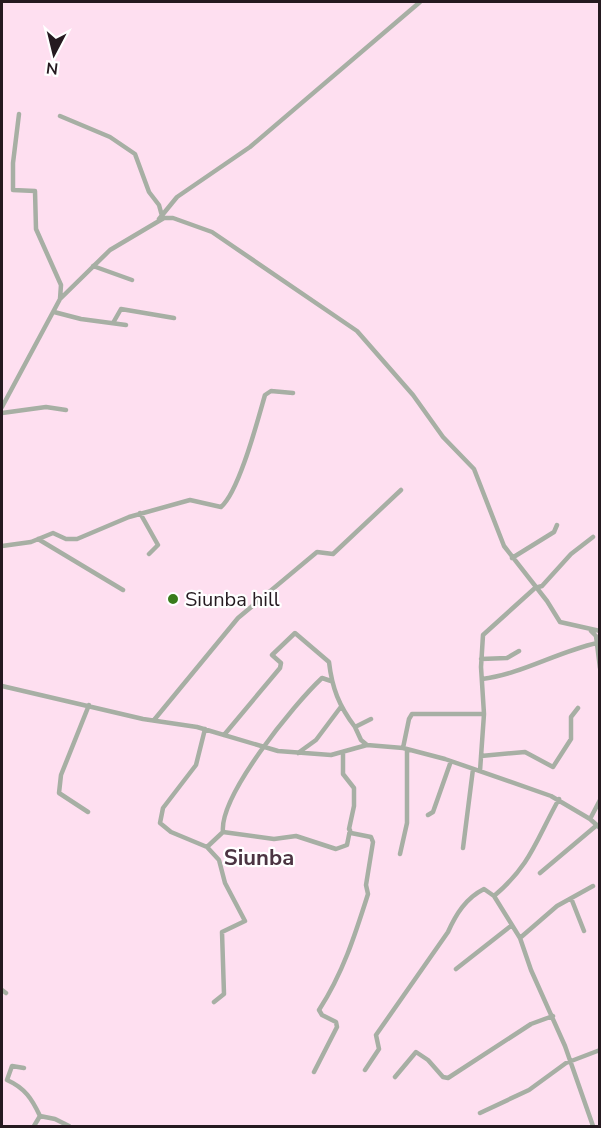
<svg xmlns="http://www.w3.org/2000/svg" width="601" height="1128" viewBox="0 0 601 1128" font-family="'Nunito Sans',sans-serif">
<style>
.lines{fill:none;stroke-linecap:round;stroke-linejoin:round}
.minor{stroke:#a7afa4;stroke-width:4.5}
.poi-dot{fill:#397b1b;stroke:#fff;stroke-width:2}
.labels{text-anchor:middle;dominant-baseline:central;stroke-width:4.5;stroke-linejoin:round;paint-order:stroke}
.poi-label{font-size:20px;fill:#251a20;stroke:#fff;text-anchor:start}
.quarter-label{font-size:22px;font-weight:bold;fill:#4c3442;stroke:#fff}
</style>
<rect width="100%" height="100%" fill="#fedff0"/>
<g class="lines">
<path class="minor" d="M19,114l-6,49v27l22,1 1,38 25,56 -1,14
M60,116l50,21 25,17 14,38 10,13 3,11
M159,219l18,-22 73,-50 170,-145
M93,266l39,14
M54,312l27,7 45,6
M113,323l8,-14 53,9
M2,407l58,-108 50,-49 54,-32h9l39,14 145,99 56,64 30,42 31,32 30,77 43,55 13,21 40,9
M2,413l44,-6 20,3
M140,513l18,32 -9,9
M38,539l85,51
M2,546l29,-4 22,-9 13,6h11l52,-22 61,-17 31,7c18,-15 37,-88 44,-112l6,-4 22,2
M512,558l42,-26 3,-7
M591,631l5,5 4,32
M481,659l26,-1 12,-7
M482,679c40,-5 75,-27 115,-36
M2,686l141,33 54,8 81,24 53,4 36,-10 36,3 42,11 106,37 39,23 10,9
M154,720l84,-102 79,-66 16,2 68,-64
M205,729l-9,36 -33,43 -3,15 11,9 36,15 12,13 6,23 20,38 -23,11 2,62 -10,8
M224,735l56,-67 1,-5 -9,-8 23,-22 34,29c3,26 10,44 26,65
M367,745l-6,-5 -6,-13 16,-8
M403,748l6,-29 3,-5h72
M298,753l18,-13 24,-32
M481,756l44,-4 28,15 18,-28v-22l7,-9
M480,771l4,-57 -3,-47 2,-32 52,-47 7,-2 29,-32 22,-17
M88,812l-29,-19 2,-18 28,-70
M428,815l5,-3 18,-51
M590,819l10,-19
M223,832l51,7 22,-3 40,13 11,-4 3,-15
M207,847l16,-15c-4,-36 71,-128 99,-154l9,3
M463,848l10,-79
M400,854l7,-31v-74
M540,873l57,-48
M494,896l26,42 11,32 34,76 28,80
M571,898l13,33
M520,938l37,-32 36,-20
M456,969l56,-44
M2,990l4,3
M24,1068l-12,-2 -5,14c18,8 25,19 33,36l-6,10
M365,1070l14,-21 -3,-14 72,-103c8,-18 18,-34 36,-43l10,7c37,-31 42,-56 65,-97
M314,1072l23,-45 -1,-5 -14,-7 -3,-5c24,-37 36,-75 49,-116l-2,-9 7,-43 -2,-5 -20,-4 -2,-4 5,-23v-18l-11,-14v-22
M395,1077l21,-25 12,8 15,17 5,1 83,-54 22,-8
M480,1113l49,-23 37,-27 34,-13
M40,1116l15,3 14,7"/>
</g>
<circle class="poi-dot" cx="173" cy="599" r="6"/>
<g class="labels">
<g class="poi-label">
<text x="185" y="599">Siunba hill</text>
</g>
<g class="quarter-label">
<text x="259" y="858">Siunba</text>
</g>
</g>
<rect width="601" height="1128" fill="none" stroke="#251a20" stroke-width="6"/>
<g transform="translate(54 54) rotate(187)" stroke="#ffffff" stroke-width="4.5" paint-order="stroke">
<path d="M0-4.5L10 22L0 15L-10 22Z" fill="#251a20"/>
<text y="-9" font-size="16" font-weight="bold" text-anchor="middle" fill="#251a20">N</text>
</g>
</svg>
